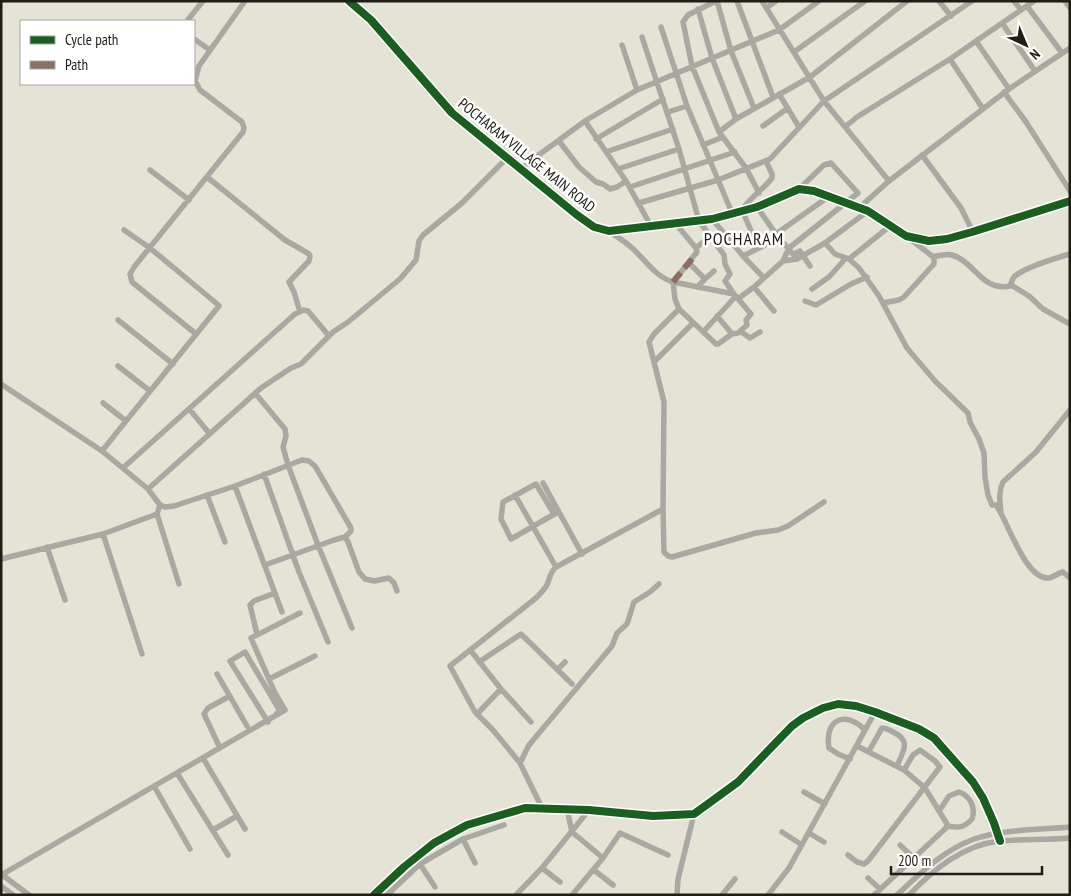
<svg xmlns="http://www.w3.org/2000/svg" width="1071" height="896" viewBox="0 0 1071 896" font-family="'PT Sans Narrow',sans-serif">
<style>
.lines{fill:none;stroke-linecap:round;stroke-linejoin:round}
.street{stroke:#a9a8a2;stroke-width:5.5}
.quiet{stroke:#8d6e63;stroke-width:6;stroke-dasharray:12 6;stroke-linecap:butt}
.cycleway-casing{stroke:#fff;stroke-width:11}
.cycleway{stroke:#1b5e20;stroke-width:8}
.labels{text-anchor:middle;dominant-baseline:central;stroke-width:5;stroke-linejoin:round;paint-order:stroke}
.street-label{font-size:15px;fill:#1f1d15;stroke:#fff}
.quarter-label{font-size:18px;letter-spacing:1px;fill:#1f1d15;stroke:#fff}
</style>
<rect width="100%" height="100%" fill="#e5e3d6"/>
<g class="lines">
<path class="street" d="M349,1l22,19 81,93 125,102 17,12 15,4 103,-12 45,-12 42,-18 15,2 54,20 38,25 23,5 18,-2 25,-7 98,-31
M716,1l-28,14 -5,7 9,44 27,66 27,36 13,25
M717,1l14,50 23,57
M737,1l36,96
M762,1l62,100 65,80
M939,1l12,15
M1014,1l7,9
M1065,1l5,7
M1027,6l35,47
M766,8l10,-7
M698,9l14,49 24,61
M187,21l16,-20
M1002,23l33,48
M661,27l26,79 45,107
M642,37l37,112 20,72 25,34 1,9 5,10 -5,7 9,13
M194,39l16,11
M976,41l33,48
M622,45l15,45
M794,52l71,-51
M1004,92l22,30 44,69
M779,94l20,33
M983,109l-33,-50 84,-58
M668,112l19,-6
M585,121l41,60 25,45
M763,126l25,-18
M845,127l12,-10 93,-58
M719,132l17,-13 74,-42 97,-76
M596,139l67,-40
M559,141l20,26 17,15 7,2 7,5 7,-2 9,-6
M703,145l20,-8
M606,152l67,-23
M922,155l39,53 12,24
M521,168l64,-47 52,-31 142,-60 40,-29
M618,169l61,-20
M150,170l39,30
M207,177l78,63 24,14 1,2 -1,5 -20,21 5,10 6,20
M630,187l105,-35
M639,203l79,-23 52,-21 54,-58 148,-100
M757,207l19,27 21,25 28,-16 43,-32
M859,208l30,-27 120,-92 61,-41
M712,219l31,37 36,-18
M609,231c7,5 15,10 22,16 14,12 23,29 42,35l61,12 17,20 -5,6 1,5 -9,8 -6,1 -14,10h-2l-37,-35 -4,-10 -2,-17 24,-30 -1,-4 -21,-25
M776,234l52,-37
M909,238l23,18c7,1 13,-3 20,-1 22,6 30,37 58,31 2,-4 2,-8 5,-10 11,-9 41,-18 55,-22
M825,243l10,11 14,5 10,9 20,28 28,52 28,33 33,32 2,9 9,17 5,14 1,24 3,18 4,10h4c12,16 29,75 53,73 5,-1 9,-5 14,-6l7,6
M758,247l-16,-37c8,-13 21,-20 30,-32v-4l-6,-13
M696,248l14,-12
M794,254l6,-3 10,15
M743,256l21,22
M849,259l41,-33
M783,261l6,-13 69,-55 -27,-30 -7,2 -25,24
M689,263l16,16 -8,8
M705,279l9,-8
M1011,285l18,11 14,13 27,15
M754,287l20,24
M812,289l17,-12 17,-19
M739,298l15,-11 29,-26 14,-2
M805,301l11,4 35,-21 16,-7
M883,303l16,-3 5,-3 30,-33v-7
M717,316l15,18
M118,320l55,44
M740,331l10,7 10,-6
M703,332l33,-36
M196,334l-64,-52 -2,-8 4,-7 109,-135 1,-4 -2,-6 -42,-32 -5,-9 4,-15 46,-65
M655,361l38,-38
M118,366l32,25
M1,384l101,67 46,38 12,16 5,2 9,-1 61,-20 67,-26 7,1 6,5 36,62v3l-6,6
M255,393l30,36 1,7 -3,11 5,18 30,80 34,83
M103,403l23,18 93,-115 -3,-3 -66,-55 -26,-18
M190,410l19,23
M102,451l24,-30
M124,467l171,-153 8,-4 5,1 21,25
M264,474l35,98 29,70
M543,483l39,71
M235,486l47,126
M148,489l113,-101 30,-20 10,-4 32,-32 15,-10 52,-43 16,-19 3,-19 4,-6 39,-32 45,-45
M207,495l18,47
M515,495l41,72
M160,505l-3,9 22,70
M663,509l1,43 4,4 4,1 84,-24 22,-3 10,-4 36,-24
M1001,513c-1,-11 -3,-21 2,-31l33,-30 34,-42
M554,514l-18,-30 -33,18 -2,17 10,20 47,-27
M103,534l39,120
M47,547l18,53
M1,559l102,-25 54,-20
M265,565l69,-25 11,-3 3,5 11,30 6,7 9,2 15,-3 5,5 3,8
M257,634l-7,-29 4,-4 21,-8
M471,651l30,38 30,33
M479,662l42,-28 51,50
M558,669l7,-7
M217,674l30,52
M269,679l46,-23
M477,714l24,-25
M268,722l-38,-61 15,-9 35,59 -3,2
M857,746l47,24 21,18 22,36 -1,4 -72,67
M220,748l-16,-34 4,-6 22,-12
M869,751l13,-23c5,0 7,2 11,4 19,9 10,19 4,34
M203,758l42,71
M850,759l-12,-5 -9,-6c-5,-29 17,-38 36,-18
M520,763l-27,-33 -18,-18 -25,-46 86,-68c4,-4 8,-8 11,-13 3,-7 3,-13 9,-18l107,-58 1,-107 -15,-60 5,-8 25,-25
M177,773l51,82
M154,786l36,63
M804,792l21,12
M542,808l-22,-45 9,-18 83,-99 5,-13 10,-9 7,-22 16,-10 9,-8
M567,809l5,23 31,26
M939,811l10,-15 10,-4c11,4 17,15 13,27 -8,9 -13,9 -25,7
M213,830l24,-14
M782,832l20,13
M809,833l15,9
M463,839l12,24
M900,845l14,13
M848,855l9,7 7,2 4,-3 72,-94 -5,-6 -15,-11 -7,5 -9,15
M420,864l15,23
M542,868l18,14
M594,870l19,15
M1,874l28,21
M1,875l284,-165 -10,-17 -24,-55 49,-25
M868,878l12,11
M1,886l12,9
M374,895l30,-28 30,-24 33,-18 58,-17 64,2 64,6 41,-2 44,-32 54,-56 11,-8 20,-10 15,-4 18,2 19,6 44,17 15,9 39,44 10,16 11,25 6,18
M387,895l33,-31 43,-25 41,-14
M516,895l26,-27 47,-58
M572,895l31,-37 17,-25 48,22
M677,895l1,-16 16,-65
M722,895l13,-16
M768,895l21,-27 86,-156
M897,895c23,-22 47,-45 77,-56 30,-10 65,-9 96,-12
M909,895c25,-26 54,-50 91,-54 23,-2 47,-1 70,-3"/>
<path class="quiet" d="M673,282l23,-28"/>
<g class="cycleway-casing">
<path id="cycleway" d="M349,1l22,19 81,93 125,102 17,12 15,4 103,-12 45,-12 42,-18 15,2 54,20 38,25 23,5 18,-2 25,-7 98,-31
M374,895l30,-28 30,-24 33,-18 58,-17 64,2 64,6 41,-2 44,-32 54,-56 11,-8 20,-10 15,-4 18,2 19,6 44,17 15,9 39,44 10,16 11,25 6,18"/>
</g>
<use href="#cycleway" class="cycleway"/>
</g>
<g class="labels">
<g class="street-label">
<text transform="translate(527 155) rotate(39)">POCHARAM VILLAGE MAIN ROAD</text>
</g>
<g class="quarter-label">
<text x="744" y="238">POCHARAM</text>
</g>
</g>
<rect width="1071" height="896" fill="none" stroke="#1f1d15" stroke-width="5"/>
<rect x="20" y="20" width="175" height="65" fill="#ffffff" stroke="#a5a5a1"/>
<rect x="30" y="36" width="25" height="8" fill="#1b5e20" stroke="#a5a5a1"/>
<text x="65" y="45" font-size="15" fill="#1f1d15">Cycle path</text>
<rect x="30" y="61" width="25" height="8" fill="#8d6e63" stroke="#a5a5a1"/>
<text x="65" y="70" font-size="15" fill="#1f1d15">Path</text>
<g transform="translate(1026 45) rotate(136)" stroke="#ffffff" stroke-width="4" paint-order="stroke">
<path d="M0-4L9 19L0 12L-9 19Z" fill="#1f1d15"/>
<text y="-8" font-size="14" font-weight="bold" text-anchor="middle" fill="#1f1d15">N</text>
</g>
<path d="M891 866v8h151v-8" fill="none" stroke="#1f1d15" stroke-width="2.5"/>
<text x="898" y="866" font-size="15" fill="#1f1d15" stroke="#ffffff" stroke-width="4" paint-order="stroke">200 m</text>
</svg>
